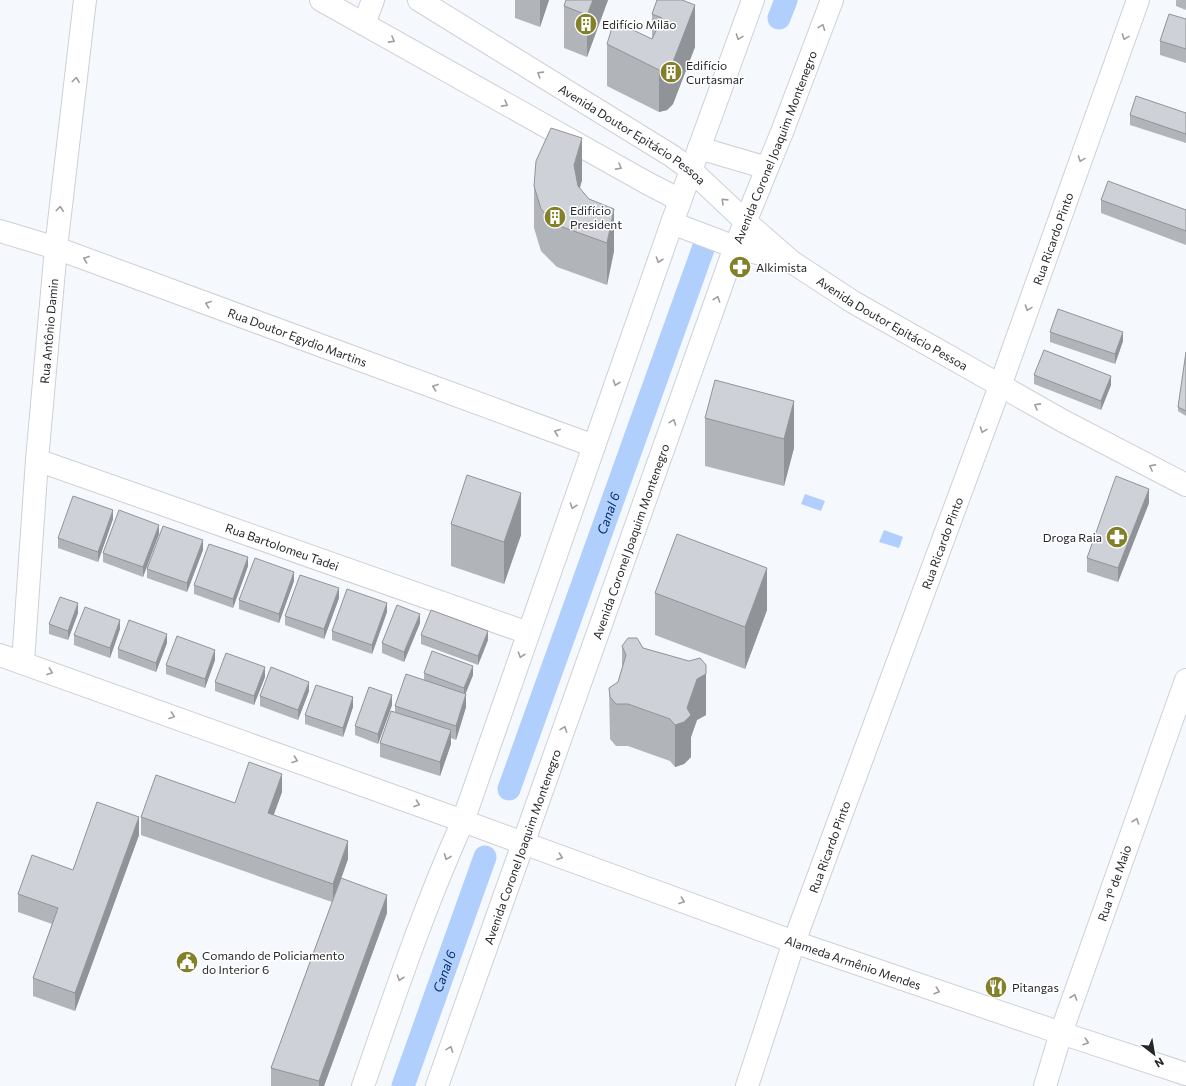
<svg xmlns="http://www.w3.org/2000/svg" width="1186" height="1086" viewBox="0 0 1186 1086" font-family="Commissioner,sans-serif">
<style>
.water{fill:#b1cffd}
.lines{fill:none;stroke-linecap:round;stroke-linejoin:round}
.canal{stroke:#b1cffd;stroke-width:23}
.minor-casing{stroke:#ccd1d7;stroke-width:24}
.tertiary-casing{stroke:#ccd1d7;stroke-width:24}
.secondary-casing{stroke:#ccd1d7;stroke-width:24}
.minor{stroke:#fff;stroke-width:22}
.tertiary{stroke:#fff;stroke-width:22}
.secondary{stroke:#fff;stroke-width:22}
.wall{fill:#b1b5ba}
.shaded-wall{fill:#909397}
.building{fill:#ced2d8;stroke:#909397}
.oneway{stroke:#9e9ea0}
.labels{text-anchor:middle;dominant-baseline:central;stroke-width:3;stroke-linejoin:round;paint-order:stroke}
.poi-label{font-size:12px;fill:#27282b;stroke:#fff;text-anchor:start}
.street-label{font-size:12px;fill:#27282b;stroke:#fff}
.water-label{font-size:13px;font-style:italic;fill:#002d6d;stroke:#fff}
</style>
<rect width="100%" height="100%" fill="#f5f9fe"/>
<path class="water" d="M805,494l20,7 -4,10 -20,-7z
M884,530l19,7 -4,11 -20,-6z"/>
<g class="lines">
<g class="canal">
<path d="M779,18l7,-18"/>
<path id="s1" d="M509,789l198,-551"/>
<path id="s2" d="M403,1086l82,-229"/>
</g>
<g class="minor-casing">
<g id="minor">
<path d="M364,24l9,-24"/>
<path id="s3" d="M0,231l56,17 538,198"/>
<path id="s4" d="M37,460l491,173"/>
<path id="s5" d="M23,662l14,-202 19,-212 29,-248"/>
<path id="s6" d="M747,1086l47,-144 206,-556 138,-386"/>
<path d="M1045,1086l16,-53 125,-353"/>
</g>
</g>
<g class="tertiary-casing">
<path id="tertiary" d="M0,655l463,166"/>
</g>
<g class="secondary-casing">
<g id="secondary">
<path d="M321,0l326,183 33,17"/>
<path id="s7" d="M419,0l253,156 19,14 55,52 46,40 61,40 210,119 123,64"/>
<path d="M699,148l68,20"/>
<path d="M672,223l63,24 52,14"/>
<path id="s8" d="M463,821l331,121 267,91 125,41"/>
<path d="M363,1086c31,-89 61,-179 100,-265l209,-598 81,-223"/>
<path id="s9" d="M437,1086l298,-839 47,-115 50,-132"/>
</g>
</g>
<use href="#minor" class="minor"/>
<use href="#tertiary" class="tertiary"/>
<use href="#secondary" class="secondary"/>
</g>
<path class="wall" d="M515,0h34l-9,27 -25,-9z
M566,0h42l-21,57 -23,-9v-42z
M657,0l38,47 -22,57 -6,6 -8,2 -52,-26v-42l45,-5v-25z
M1176,0h10v10l-10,-4z
M1186,19v44l-26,-8v-14z
M1186,113v30l-56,-18v-10z
M582,180l-2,8 34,63 -7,34 -50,-18 -16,-16 -7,-23v-42z
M1101,200l85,10v35l-85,-32z
M1050,332l73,9 -8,23 -65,-22z
M1186,352v64l-8,-5v-4z
M1034,375l77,10 -10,25 -67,-26z
M794,401v47l-10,38 -79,-20v-48z
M1149,503l-31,79 -31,-10v-14z
M113,519l-15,43 -40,-14v-10z
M451,524l70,11 -17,49 -53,-18z
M159,534l-16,43 -40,-15v-9z
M203,550l-16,42 -40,-14v-9z
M248,566l-15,42 -39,-14v-9z
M294,581l-15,42 -40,-14v-9z
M655,593l112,17 -22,59 -90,-34z
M339,598l-15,41 -39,-14v-9z
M387,612l-15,42 -40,-14v-9z
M78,613l-10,27 -19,-6v-10z
M420,623l-16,39 -22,-9v-10z
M120,629l-10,29 -36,-13v-10z
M421,635l67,5 -10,25 -57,-21z
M167,643l-11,29 -38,-14v-9z
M622,646l21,2 63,67 -9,5 -6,17v20l-7,7 -9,3 -5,-6 -42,-15h-12l-6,-7 -1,-51 9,-6 4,-14z
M215,660l-10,28 -39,-14v-9z
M424,673l49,2 -7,18v14l-10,33 -5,-2v6l-11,32 -60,-19v-14l15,-31v-6l29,-26z
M265,677l-11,28 -39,-14v-9z
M309,691l-11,29 -38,-14v-10z
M392,705l-14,39 -23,-9v-9z
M353,707l-10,30 -38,-13v-9z
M282,792l-9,23 75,44 -7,19 46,35 -63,173h-53v-18l61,-166 -191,-67v-18l94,-14z
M139,835l-64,176 -42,-15v-18l19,-54 -34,-12v-18l55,-24z"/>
<path class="shaded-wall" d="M540,0h9l-9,27z
M593,0h15l-21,57v-42z
M695,5v42l-22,57 -6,6 -8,2v-42z
M582,138v42l-8,27v-42z
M614,209v42l-7,34v-42z
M1123,332v9l-8,23v-10z
M1111,376v9l-10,25v-9z
M794,401v47l-10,38v-47z
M1149,489v14l-31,79v-14z
M521,493v42l-17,49v-42z
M113,510v9l-15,43v-10z
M159,525v9l-16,43v-10z
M203,540v10l-16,42v-9z
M248,557v9l-15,42v-9z
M767,568v42l-22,59v-42z
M294,572v9l-15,42v-9z
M339,588v10l-15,41v-10z
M78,603v10l-10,27v-9z
M387,603v9l-15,42v-9z
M420,614v9l-16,39v-10z
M120,620v9l-10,29v-10z
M488,631v9l-10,25v-9z
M167,634v9l-11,29v-9z
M215,650v10l-10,28v-9z
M706,665v50l-9,5 -6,17v20l-7,7 -9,3v-42l12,-17 10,-29z
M473,666v9l-9,22v-9z
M265,667v10l-11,28v-9z
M309,682v9l-11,29v-10z
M466,694v13l-10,33v-14z
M392,695v10l-14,39v-10z
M353,697v10l-10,30v-9z
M451,730v14l-11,32v-14z
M282,774v18l-14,39v-18z
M139,817v18l-64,176v-18z
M348,841v18l-15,43v-18z
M387,895v18l-63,173h-5v-5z"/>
<path class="building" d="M566,0h27l-6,15 -23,-9z
M657,0h25l13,5 -22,57 -6,6 -8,2 -52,-26 7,-23 38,18 10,-21 -10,-4z
M1169,14l17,5v30l-26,-8z
M1136,96l50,17v21l-56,-19z
M551,128l31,10 -8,27 4,21 11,13 25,10 -7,34 -50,-18 -16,-16 -7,-23 2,-25z
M1108,181l78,29v21l-85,-31z
M1058,309l65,23 -8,22 -65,-22z
M1044,350l67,26 -10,25 -67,-26z
M1186,352v59l-8,-4z
M715,380l79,21 -10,38 -79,-21z
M467,475l54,18 -17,49 -53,-18z
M1116,476l33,13 -31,79 -31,-10z
M73,496l40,14 -15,42 -40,-14z
M119,510l40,15 -16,42 -40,-14z
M163,526l40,14 -16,43 -40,-14z
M677,534l90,34 -22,59 -90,-34z
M209,544l39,13 -15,42 -39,-14z
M255,558l39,14 -15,42 -40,-14z
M300,575l39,13 -15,41 -39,-13z
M347,589l40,14 -15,42 -40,-14z
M60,597l18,6 -10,28 -19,-7z
M397,605l23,9 -16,38 -22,-9z
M85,607l35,13 -10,28 -36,-13z
M431,610l57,21 -10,25 -57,-21z
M129,620l38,14 -11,29 -38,-14z
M177,636l38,14 -10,29 -39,-14z
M628,638h9l6,10 46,13 11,-3 6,7v9l-9,5 -10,29 4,7 -7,7 -9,3 -5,-6 -42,-15h-12l-6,-7 -1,-9 9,-6 8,-27 -4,-9z
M432,651l41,15 -9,22 -40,-15z
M226,653l39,14 -11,29 -39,-14z
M271,667l38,15 -11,28 -38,-14z
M406,674l60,20 -10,32 -61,-20z
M316,685l37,12 -10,31 -38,-13z
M369,687l23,8 -14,39 -23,-8z
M391,711l60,19 -11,32 -60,-19z
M249,762l33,12 -14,39 80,28 -15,43 -192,-67 15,-42 79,28z
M97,802l42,15 -64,176 -42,-15 25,-70 -40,-14 14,-39 41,15z
M341,878l46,17 -68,186 -48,-13z"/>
<defs><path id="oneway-chevron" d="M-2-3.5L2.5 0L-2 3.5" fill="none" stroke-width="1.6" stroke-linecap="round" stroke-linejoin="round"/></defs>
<g class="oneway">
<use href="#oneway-chevron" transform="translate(822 27) rotate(-69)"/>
<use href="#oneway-chevron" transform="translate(739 37) rotate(110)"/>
<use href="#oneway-chevron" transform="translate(1125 37) rotate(110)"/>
<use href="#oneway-chevron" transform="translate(392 40) rotate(29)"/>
<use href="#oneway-chevron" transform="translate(540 74) rotate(-148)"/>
<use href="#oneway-chevron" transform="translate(76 80) rotate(-83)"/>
<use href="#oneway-chevron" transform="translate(505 104) rotate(29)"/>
<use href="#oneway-chevron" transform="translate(1081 159) rotate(110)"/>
<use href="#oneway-chevron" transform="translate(619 167) rotate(29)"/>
<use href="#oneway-chevron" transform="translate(724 201) rotate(-136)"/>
<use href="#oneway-chevron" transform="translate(60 209) rotate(-83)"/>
<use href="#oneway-chevron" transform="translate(86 259) rotate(-160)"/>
<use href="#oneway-chevron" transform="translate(659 260) rotate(109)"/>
<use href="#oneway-chevron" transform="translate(717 299) rotate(-70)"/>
<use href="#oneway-chevron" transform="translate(208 304) rotate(-160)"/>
<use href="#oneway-chevron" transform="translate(1028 308) rotate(110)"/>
<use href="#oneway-chevron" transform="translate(616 383) rotate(109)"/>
<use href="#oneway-chevron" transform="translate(435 387) rotate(-160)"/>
<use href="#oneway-chevron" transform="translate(1037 406) rotate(-151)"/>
<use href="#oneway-chevron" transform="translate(673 422) rotate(-70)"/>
<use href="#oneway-chevron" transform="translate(983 430) rotate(110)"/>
<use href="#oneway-chevron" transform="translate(557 432) rotate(-160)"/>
<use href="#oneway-chevron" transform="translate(1152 467) rotate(-152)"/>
<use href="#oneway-chevron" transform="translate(573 506) rotate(109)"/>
<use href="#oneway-chevron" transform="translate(521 655) rotate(109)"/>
<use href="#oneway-chevron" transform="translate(50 672) rotate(20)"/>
<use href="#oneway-chevron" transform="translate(172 716) rotate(20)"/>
<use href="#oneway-chevron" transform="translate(564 729) rotate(-70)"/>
<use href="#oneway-chevron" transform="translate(295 760) rotate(20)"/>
<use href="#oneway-chevron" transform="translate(417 804) rotate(20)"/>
<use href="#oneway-chevron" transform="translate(1136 821) rotate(-71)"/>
<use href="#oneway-chevron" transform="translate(447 857) rotate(112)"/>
<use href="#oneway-chevron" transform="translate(560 857) rotate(20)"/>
<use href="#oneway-chevron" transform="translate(682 901) rotate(20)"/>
<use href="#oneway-chevron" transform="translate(400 978) rotate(109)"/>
<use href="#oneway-chevron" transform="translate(937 991) rotate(19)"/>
<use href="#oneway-chevron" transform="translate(1074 997) rotate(-71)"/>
<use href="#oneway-chevron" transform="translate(1086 1042) rotate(18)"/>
<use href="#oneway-chevron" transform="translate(450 1049) rotate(-70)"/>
</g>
<defs>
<g id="building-disc" transform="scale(1.15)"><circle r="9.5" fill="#828029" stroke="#fff"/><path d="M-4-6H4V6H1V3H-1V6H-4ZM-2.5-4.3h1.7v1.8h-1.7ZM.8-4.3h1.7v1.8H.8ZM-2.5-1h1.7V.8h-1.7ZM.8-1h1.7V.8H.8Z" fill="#fff"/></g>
<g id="pharmacy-disc" transform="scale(1.15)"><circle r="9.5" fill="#828029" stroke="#fff"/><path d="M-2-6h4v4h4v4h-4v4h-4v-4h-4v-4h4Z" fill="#fff"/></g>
<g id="civic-disc" transform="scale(1.15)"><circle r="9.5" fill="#828029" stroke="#fff"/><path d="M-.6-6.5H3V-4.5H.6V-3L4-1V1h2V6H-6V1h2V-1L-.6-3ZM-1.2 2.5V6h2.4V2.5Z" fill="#fff"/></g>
<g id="restaurant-disc" transform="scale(1.15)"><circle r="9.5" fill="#828029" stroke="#fff"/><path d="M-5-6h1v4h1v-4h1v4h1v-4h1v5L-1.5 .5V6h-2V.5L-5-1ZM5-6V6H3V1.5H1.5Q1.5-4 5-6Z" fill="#fff"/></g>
</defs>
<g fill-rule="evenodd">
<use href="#building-disc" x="586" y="24"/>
<use href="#building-disc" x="671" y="72"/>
<use href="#building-disc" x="555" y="217"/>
<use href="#pharmacy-disc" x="740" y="267"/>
<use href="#pharmacy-disc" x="1117" y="537"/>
<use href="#civic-disc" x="187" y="962"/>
<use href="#restaurant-disc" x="996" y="987"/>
</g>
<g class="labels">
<g class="poi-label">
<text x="602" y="24">Edifício Milão</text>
<text x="686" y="65">Edifício<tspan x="686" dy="14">Curtasmar</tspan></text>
<text x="570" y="210">Edifício<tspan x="570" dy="14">President</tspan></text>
<text x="756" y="267">Alkimista</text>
<text x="1102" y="537" text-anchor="end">Droga Raia</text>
<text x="202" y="955">Comando de Policiamento<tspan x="202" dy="14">do Interior 6</tspan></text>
<text x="1012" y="987">Pitangas</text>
</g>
<g class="street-label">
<text stroke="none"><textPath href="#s7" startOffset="252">Avenida Doutor Epitácio Pessoa</textPath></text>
<text stroke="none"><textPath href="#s9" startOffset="998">Avenida Coronel Joaquim Montenegro</textPath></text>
<text stroke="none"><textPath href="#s6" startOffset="901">Rua Ricardo Pinto</textPath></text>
<text stroke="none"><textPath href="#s7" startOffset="575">Avenida Doutor Epitácio Pessoa</textPath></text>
<text stroke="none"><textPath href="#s5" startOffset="332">Rua Antônio Damin</textPath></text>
<text stroke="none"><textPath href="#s3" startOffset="316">Rua Doutor Egydio Martins</textPath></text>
<text stroke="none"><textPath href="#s9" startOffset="578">Avenida Coronel Joaquim Montenegro</textPath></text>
<text stroke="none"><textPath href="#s6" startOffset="577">Rua Ricardo Pinto</textPath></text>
<text stroke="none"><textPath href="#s4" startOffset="260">Rua Bartolomeu Tadei</textPath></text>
<text stroke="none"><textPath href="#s9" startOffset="254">Avenida Coronel Joaquim Montenegro</textPath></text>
<text stroke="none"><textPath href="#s6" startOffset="253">Rua Ricardo Pinto</textPath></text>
<text transform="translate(1114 883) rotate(-71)">Rua 1º de Maio</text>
<text stroke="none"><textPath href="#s8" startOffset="415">Alameda Armênio Mendes</textPath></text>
</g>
<g class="water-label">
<text stroke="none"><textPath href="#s1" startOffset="293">Canal 6</textPath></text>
<text stroke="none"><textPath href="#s2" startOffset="122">Canal 6</textPath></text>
</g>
</g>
<g transform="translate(1154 1054) rotate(149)" stroke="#ffffff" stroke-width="3" paint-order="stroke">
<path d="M0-3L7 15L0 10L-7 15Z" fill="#27282b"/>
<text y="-6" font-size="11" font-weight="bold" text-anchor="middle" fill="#27282b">N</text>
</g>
</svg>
